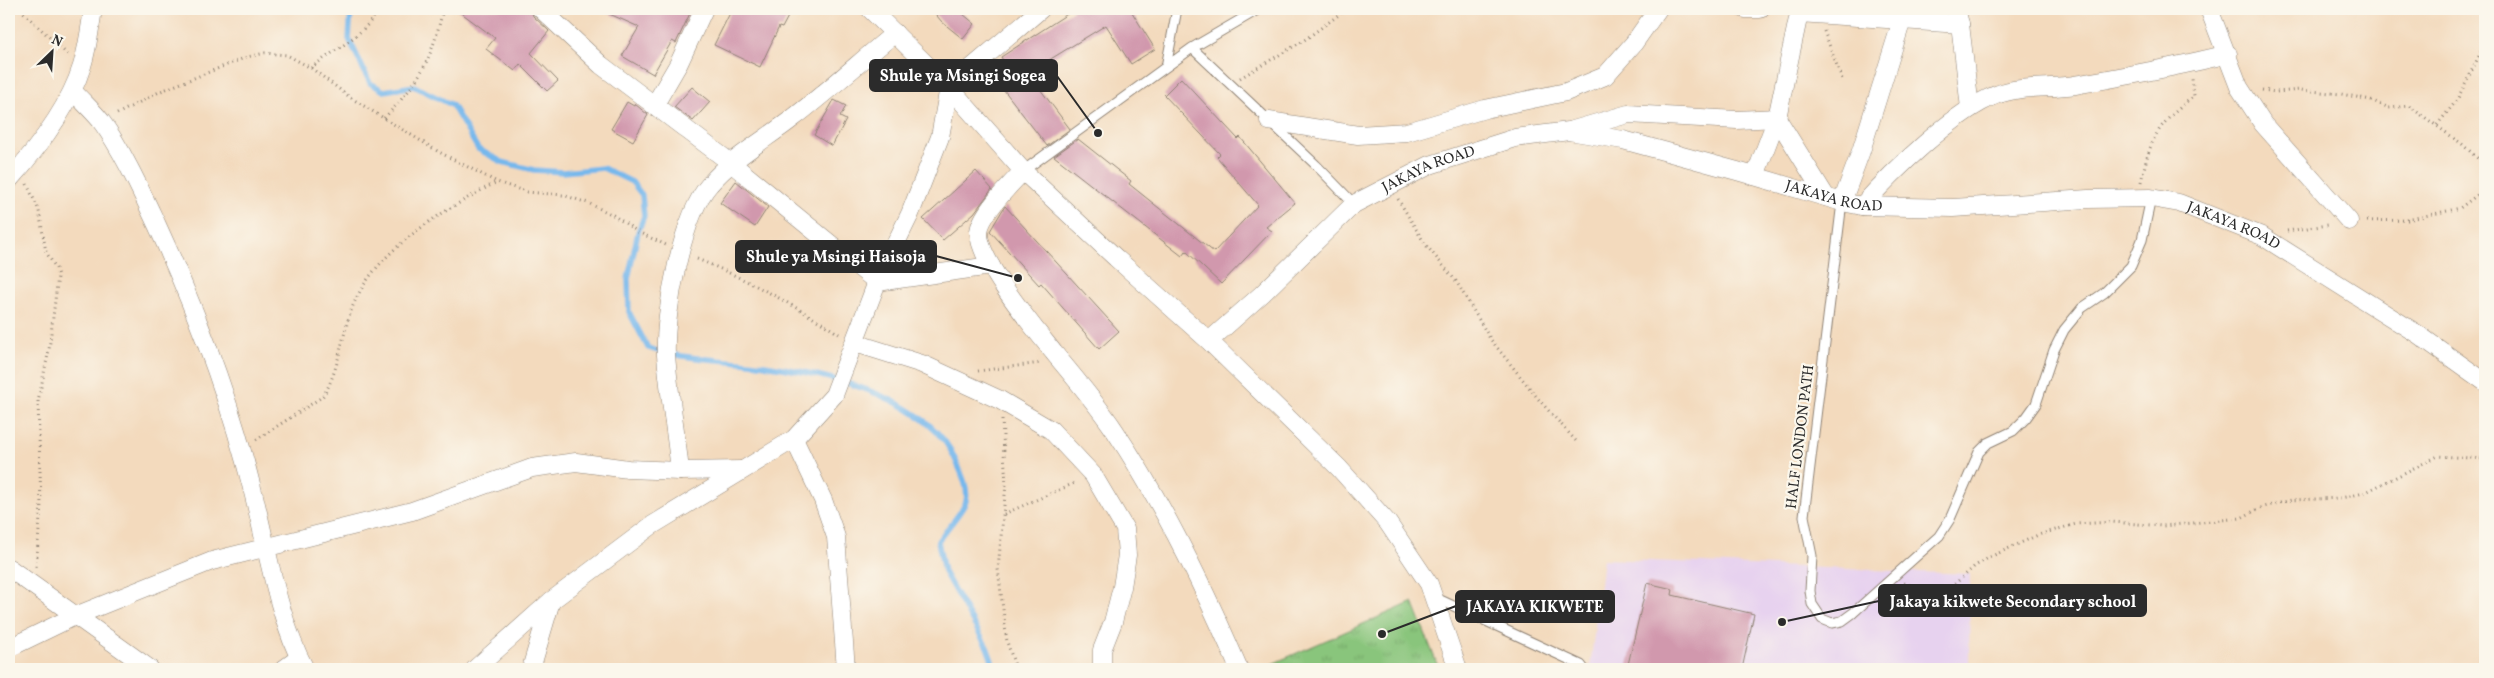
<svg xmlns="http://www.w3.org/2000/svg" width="2494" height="678" viewBox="0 0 2494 678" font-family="Vollkorn,serif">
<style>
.built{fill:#e7d2ef}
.park{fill:url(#park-tufts);stroke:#5a7853}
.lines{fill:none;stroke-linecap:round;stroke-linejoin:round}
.stream{stroke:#77b8ec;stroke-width:5.5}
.building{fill:#d198ad}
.service-casing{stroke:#8f8274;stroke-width:11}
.minor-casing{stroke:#8f8274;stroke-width:19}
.path{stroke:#8f8274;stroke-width:3;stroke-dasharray:1 4;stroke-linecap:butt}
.service{stroke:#fff;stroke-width:9}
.minor{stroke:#fff;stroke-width:18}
.labels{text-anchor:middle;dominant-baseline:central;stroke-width:4.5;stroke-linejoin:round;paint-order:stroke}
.street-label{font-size:15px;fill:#2b2b2b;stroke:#fbf7ec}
.leader{fill:none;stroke:#2b2b2b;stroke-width:2}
.callout-dot{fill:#2b2b2b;stroke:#fbf7ec;stroke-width:2}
.callout{fill:#2b2b2b;stroke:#2b2b2b;stroke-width:2}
.callout-label{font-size:16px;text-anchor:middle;font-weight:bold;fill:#fff}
</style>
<defs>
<pattern id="park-tufts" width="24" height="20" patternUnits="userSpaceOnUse" patternTransform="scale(1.25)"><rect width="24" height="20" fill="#89c57b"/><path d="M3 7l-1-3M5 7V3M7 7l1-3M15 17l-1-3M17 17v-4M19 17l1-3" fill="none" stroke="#76a96a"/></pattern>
</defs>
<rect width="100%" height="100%" fill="#fbf7ec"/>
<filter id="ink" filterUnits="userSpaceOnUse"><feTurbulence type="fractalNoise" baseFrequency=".02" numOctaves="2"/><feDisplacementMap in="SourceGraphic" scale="10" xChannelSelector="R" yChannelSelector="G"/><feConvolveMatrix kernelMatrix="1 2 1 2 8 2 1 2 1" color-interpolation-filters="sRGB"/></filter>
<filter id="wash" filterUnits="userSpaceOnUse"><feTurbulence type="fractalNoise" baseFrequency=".0096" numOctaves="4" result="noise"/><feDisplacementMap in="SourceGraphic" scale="20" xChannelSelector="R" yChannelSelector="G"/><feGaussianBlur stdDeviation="1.12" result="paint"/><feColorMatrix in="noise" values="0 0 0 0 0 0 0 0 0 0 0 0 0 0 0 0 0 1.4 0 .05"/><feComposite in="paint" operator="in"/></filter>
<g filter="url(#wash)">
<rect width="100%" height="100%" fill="#f3dabd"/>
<path class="built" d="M1603,559l367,15 -1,95h-379z"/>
<path class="park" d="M1413,602l26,67h-173l-1,-2z"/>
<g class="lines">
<path class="stream" d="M351,9l-2,30 21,44 14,8 30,-5 38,19 26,44 24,13 32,8 29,2 40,-4 29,14 10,13 2,21 -6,16 -10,47 1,33 19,36c39,13 83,11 123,18 61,10 159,32 185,95 5,11 13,27 10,40 -2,9 -22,31 -28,40l6,31 43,75 8,22"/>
</g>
<g id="blocks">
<path class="building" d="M456,9h75l2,7 16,15 -18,22 27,28 -11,10 -27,-27 -5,7 -29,-22 9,-11z
M598,9h94l-16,34 -4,-2 -19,33 -31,-18 17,-29z
M732,9h60l-10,19 -3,-1 -19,40 -46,-22z
M931,9h26l18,15 -12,15 -21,-17z
M1075,9h55l25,40 -24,15 -25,-39 -78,48 42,56 -23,17 -50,-65 12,-10 -8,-14z
M1181,78l57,61 2,-2 55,66 -29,24 6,4 -51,53 -35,-33 -4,5 -128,-100 24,-17 53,42 -2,3 85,68 44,-47 -41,-48 3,-3 -56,-59z
M692,87l18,15 -17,19 -19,-14z
M834,100l12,6 -6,11 6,3 -14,26 -18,-11z
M627,102l7,4 1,-2 13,11 -15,26 -22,-12z
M976,171l16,18 -18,24 -31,27 -20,-21z
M736,181l32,26 -13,20 -35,-24z
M1005,206l114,125 -20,18 -58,-66 -2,2 -49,-54z
M1647,583l26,6 -1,6 82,19 -12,55h-115z"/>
</g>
</g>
<g filter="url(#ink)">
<use href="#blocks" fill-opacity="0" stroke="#8f8274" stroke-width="1"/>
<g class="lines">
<g class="service-casing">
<path id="service" d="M1192,48l124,117 38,39
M1166,67l11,-58
M1023,171l169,-123 67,-39
M1842,202l-38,314 8,40 -2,35 2,13 10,15 10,4 10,-2 11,-8 86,-77 11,-17 29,-67 9,-9 25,-12 13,-13 10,-14 18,-54 10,-20 18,-22 22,-15 27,-27 11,-26 9,-42
M1434,597l147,68 3,4"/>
</g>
<g class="minor-casing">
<g id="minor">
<path d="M541,9l60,56 130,98 146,119 114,-16"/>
<path d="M870,9l79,78 74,84 93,87 93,83 130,127 49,55 41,61 29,85"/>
<path d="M1745,9h15"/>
<path d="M1956,9l4,15 10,84"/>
<path d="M2209,9l30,78 24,37 86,97"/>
<path d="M1799,13l161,11"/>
<path d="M73,91c9,10 20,20 28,30 21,28 41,72 56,104 39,85 73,175 96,267 14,55 25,127 52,177"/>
<path d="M654,106l25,-43 25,-54"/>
<path d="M1269,121l89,14 49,-3 78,-23 81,-17 39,-16 29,-33 24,-34"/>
<path d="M1573,130l55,-16 109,6 40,-2 49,79"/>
<path d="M1023,171c-12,13 -43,43 -44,61 -1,29 56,97 75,121 21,25 43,51 61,78 49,74 89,156 124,238"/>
<path d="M1755,176l22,-58 23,-109"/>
<path d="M9,180c29,-32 60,-72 73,-114 6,-19 8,-38 11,-57"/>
<path d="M1842,202l19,-51 41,-131"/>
<path d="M1862,206c29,-33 94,-96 134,-111 26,-10 53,-6 79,-10 51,-9 103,-18 153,-31"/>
<path id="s1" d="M1209,341l53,-47 92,-90 76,-39 85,-27 54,-7 54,9 114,31 105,31 20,4 91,2 135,-9 63,-1 28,5 83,33 157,99 66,47"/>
<path d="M855,343l67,21 78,36 51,30 42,45 32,54 2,26 -5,32 -9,35 -11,28v19"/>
<path d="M794,439l29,61 13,37 10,132"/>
<path d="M680,471c-4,-39 -11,-77 -14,-116 -2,-42 16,-140 44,-171 23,-27 55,-44 83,-66 35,-27 68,-57 102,-85"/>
<path d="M9,568l141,101"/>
<path d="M9,648l66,-32 137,-55 200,-50 120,-43 44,-6 52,7 52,2 62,-1"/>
<path d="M284,669l15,-11"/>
<path d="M475,669l76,-68 100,-75 143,-87 40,-44 43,-113 33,-68 30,-77 9,-50 92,-78"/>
<path d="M531,669l20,-68"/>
</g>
</g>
<path class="path" d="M20,9l48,46
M2485,9v1
M1824,31l18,48
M311,68c19,-15 58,-36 67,-59
M1240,78l63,-37 44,-32
M2262,90l14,2 25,-2 40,4 30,6 18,8 20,-2 53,38 23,21
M117,114l44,-23 86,-34 18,-4 22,2 24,13 40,30 88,54 58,30 30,10 36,3 25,8 25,12 25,17 28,13
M384,118c36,-36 48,-59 59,-109
M2437,125l20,-25 28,-56
M2141,182c11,-48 15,-55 53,-86l-2,-17
M27,184l12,27 7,41 10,16 2,8 -9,74 -11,51 3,104 -5,62
M1398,199l27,45 31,37 35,59 49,61 37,41
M2367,221l40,-1 53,-12 25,-19
M2287,231l41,-6
M697,259c50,20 97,46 142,75
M978,371l63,-8
M1002,420l4,64 -8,85 9,73 9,27
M256,440l66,-43c15,-19 20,-61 29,-86 21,-60 93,-101 146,-129
M1004,514l73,-32
M1904,583l26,10h8l10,-3 27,-24 15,-9 48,-22 38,-11 36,-2 51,4 78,-8 19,-10 31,-8 50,-2 23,-5 74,-37 47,3"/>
<use href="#service" class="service"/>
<use href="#minor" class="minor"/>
</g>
</g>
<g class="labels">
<g class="street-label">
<text stroke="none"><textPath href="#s1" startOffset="282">JAKAYA ROAD</textPath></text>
<text stroke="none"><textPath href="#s1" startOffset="702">JAKAYA ROAD</textPath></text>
<text stroke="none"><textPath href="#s1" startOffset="1108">JAKAYA ROAD</textPath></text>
<text transform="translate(1801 437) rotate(-83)">HALF LONDON PATH</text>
</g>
</g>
<path class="leader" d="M1098 133L1057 76M1018 278L936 256M1782 622L1879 601M1382 634L1456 606"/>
<g class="callout-dot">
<circle cx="1098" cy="133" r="5"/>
<circle cx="1018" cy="278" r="5"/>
<circle cx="1782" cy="622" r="5"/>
<circle cx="1382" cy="634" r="5"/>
</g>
<g class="callout">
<rect x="870" y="60" width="187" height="31" rx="5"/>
<rect x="736" y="241" width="200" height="31" rx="5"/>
<rect x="1879" y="585" width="267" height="31" rx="5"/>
<rect x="1456" y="591" width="158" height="31" rx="5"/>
</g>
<g class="callout-label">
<text x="963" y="81">Shule ya Msingi Sogea</text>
<text x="836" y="262">Shule ya Msingi Haisoja</text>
<text x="2013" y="607">Jakaya kikwete Secondary school</text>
<text x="1535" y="612">JAKAYA KIKWETE</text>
</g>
<rect width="2494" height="678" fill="none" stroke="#fbf7ec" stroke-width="30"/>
<g transform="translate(52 52) rotate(25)" stroke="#fbf7ec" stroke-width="4" paint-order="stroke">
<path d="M0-4L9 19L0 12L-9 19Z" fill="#2b2b2b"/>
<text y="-8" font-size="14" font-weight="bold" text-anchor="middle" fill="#2b2b2b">N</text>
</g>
</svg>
